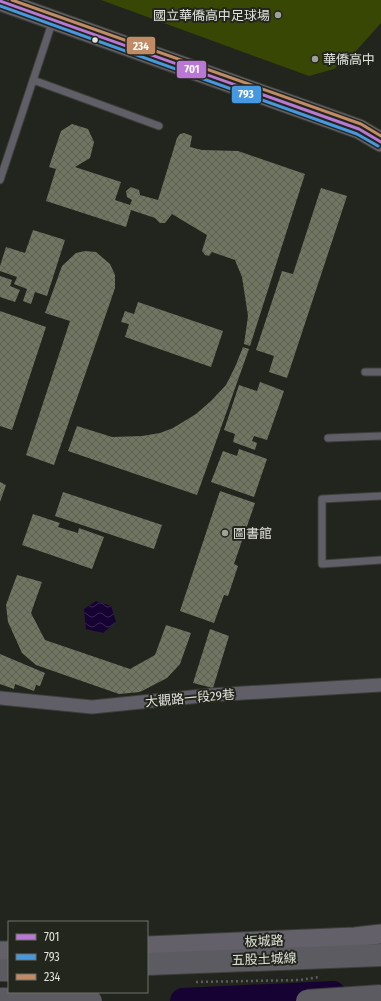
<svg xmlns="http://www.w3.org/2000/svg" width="381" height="1001" viewBox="0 0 381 1001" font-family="'Fira Sans Condensed','Noto Sans TC',sans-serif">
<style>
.green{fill:#384704}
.water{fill:url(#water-waves)}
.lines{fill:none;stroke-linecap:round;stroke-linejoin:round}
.river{stroke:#170333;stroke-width:26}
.building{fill:url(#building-cross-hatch)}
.lane-casing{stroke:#3d3e39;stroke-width:9}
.street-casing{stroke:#3d3e39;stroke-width:15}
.secondary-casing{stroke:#3d3e39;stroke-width:21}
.highway-casing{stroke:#3d3e39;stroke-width:24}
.path{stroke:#5c5b5f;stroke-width:2.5;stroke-dasharray:2 3;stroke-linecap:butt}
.lane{stroke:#605e67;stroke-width:7}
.street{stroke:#605e67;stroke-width:13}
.secondary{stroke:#636069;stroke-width:19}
.highway{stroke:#5c5b61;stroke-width:22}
.highway-bridge-casing{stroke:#3d3e39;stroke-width:24;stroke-linecap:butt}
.highway-bridge{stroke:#5c5b61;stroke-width:22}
.bus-1-casing{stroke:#23261c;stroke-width:6}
.bus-2-casing{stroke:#23261c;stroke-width:6}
.bus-3-casing{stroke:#23261c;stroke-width:6}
.bus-1{stroke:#ba77d6;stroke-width:3}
.bus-2{stroke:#4699e1;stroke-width:3}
.bus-3{stroke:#c18c65;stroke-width:3}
.poi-dot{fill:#9ea099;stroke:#23261c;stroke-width:1.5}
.bus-dot{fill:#e0e2db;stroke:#23261c;stroke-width:1.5}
.labels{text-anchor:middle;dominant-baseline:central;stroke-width:4;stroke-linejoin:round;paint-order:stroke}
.poi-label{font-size:13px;fill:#e0e2db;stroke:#23261c;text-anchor:start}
.street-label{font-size:13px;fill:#e0e2db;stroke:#23261c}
.line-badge{stroke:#23261c;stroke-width:1.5}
.badge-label{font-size:11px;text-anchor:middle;font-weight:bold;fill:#fff}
</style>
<defs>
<pattern id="water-waves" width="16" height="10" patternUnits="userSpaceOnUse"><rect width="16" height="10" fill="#170333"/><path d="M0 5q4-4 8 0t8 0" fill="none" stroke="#382750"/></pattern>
<pattern id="building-cross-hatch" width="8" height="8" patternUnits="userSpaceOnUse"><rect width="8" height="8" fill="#707661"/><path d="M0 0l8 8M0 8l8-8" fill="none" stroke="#5c6053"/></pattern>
</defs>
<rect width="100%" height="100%" fill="#22241e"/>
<path class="green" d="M101,0h280v23l-24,27 -23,19 -25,7z"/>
<path class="water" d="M96,601l15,5 5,16 -13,11 -17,-4 -2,-20z"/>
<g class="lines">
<path class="river" d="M183,1001l150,-7"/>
</g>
<path class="building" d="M72,124l16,5 6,13 -4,16 -15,9 46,15 -6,18 15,5 2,-5 -5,-3 -1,-6 5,-4 8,3 1,5 18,5 19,-62 3,-4 4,-1 8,3 -2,11 12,3 36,1 67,23 -55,172 -6,-2 4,-28 -6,-39 -7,-17 -23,-8 -3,4 -4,-1 -3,-4 5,-16 -35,-21 -7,9h-5l-5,-5 -24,-8 -5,17 -80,-26 10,-32 -7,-2 12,-36z
M321,188l26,8 -60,182 -18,-6 5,-16 -18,-6 26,-79 11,3z
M33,230l32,10 -18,56 -12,-4 -4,12 -8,-3 4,-12 -13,-5 3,-7 -17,-6v-5l6,-19 19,6z
M85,251l11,1 14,12 5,11v13l-61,177 -28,-10 44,-134 -25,-8 17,-47 14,-13z
M0,276l12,4 -2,6 10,4 -5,12 -15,-5z
M138,302l85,29 -12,36 -86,-30 4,-13 -8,-2 4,-11 9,3z
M0,311l46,16 -34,103 -12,-4z
M243,347l6,2 -52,146 -129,-44 9,-25 35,11 30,-1 18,-3 13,-5 23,-14 15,-13 15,-16 9,-18z
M260,382l24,9 -17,49 -13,-4 -2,5 5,2 -2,7 -22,-8 2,-8 -11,-4 15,-45 18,6z
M239,449l28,10 -13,38 -43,-15 12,-31 14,5z
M0,482l6,3 -6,17z
M220,491l35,12 -21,61 4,2 -10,30 -4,-1 -10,28 -34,-12z
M63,492l99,33 -8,24 -99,-33z
M33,514l27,9 -2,4 20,6 1,-5 25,9 -12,32 -70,-24z
M17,575l25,7 -11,31 14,27 85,29 25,-14 11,-30 25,8 -11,31 -13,14 -27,14 -21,2 -83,-29 -14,-12 -14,-31 -2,-17z
M210,629l19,7 -16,52 -20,-5z
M0,654l45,19 -5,13 -4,-1 -2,6 -19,-7 -1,5 -14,-5z"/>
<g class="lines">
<g class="lane-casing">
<path id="lane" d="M33,80l126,46
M0,180l53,-160
M365,372h16
M328,438l53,-2
M381,496l-59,3v65l59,-4"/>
</g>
<g class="street-casing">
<path id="street" d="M0,698l92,9 119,-12 170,-10"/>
</g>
<g class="secondary-casing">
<path id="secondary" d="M0,1l359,128 22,13
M147,946l208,-9 26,-3
M0,951h9"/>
</g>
<g class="highway-casing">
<path id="highway" d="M147,964l234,-9
M0,970h9"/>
</g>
<path class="path" d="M196,982l104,-2 19,-3"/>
<use href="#lane" class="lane"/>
<use href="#street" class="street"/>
<use href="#secondary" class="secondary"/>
<use href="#highway" class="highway"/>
<g class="highway-bridge-casing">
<path id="highway-bridge" d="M0,999l91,2
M307,1001l74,-5"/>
</g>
<use href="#highway-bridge" class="highway-bridge"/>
<g class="bus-1-casing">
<path id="bus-1" d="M0,1l359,128 22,13"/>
</g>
<g class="bus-2-casing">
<path id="bus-2" d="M0,6l357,128 21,12"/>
</g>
<g class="bus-3-casing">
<path id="bus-3" d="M12,0l349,124 20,12"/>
</g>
<use href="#bus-1" class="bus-1"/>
<use href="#bus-2" class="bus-2"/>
<use href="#bus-3" class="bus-3"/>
</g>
<g class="poi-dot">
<circle cx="278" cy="15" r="4"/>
<circle cx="315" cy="59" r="4"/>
<circle cx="225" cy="533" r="4"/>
</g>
<circle class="bus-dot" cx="95" cy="40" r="3.5"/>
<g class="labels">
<g class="poi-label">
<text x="270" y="15" text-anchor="end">國立華僑高中足球場</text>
<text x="323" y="59">華僑高中</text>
<text x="233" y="533">圖書館</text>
</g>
<g class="street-label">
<text transform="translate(190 698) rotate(-5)">大觀路一段29巷</text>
<text transform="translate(264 941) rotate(-2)">板城路</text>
<text transform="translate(264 959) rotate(-2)">五股土城線</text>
</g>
</g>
<g class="line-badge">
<rect x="126" y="36" width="30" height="19" rx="4" fill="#c18c65"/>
<rect x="176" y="60" width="31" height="19" rx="4" fill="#ba77d6"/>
<rect x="231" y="85" width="31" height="19" rx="4" fill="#4699e1"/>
</g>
<g class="badge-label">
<text x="141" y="50">234</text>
<text x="192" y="73">701</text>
<text x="246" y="98">793</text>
</g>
<rect x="8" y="921" width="140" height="72" fill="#23261c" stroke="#6f7168"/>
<rect x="16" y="934" width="20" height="6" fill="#ba77d6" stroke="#6f7168"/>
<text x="44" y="941" font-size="12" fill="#e0e2db">701</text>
<rect x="16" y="954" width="20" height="6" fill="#4699e1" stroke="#6f7168"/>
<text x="44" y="961" font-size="12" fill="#e0e2db">793</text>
<rect x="16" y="974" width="20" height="6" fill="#c18c65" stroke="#6f7168"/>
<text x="44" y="981" font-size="12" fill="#e0e2db">234</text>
</svg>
